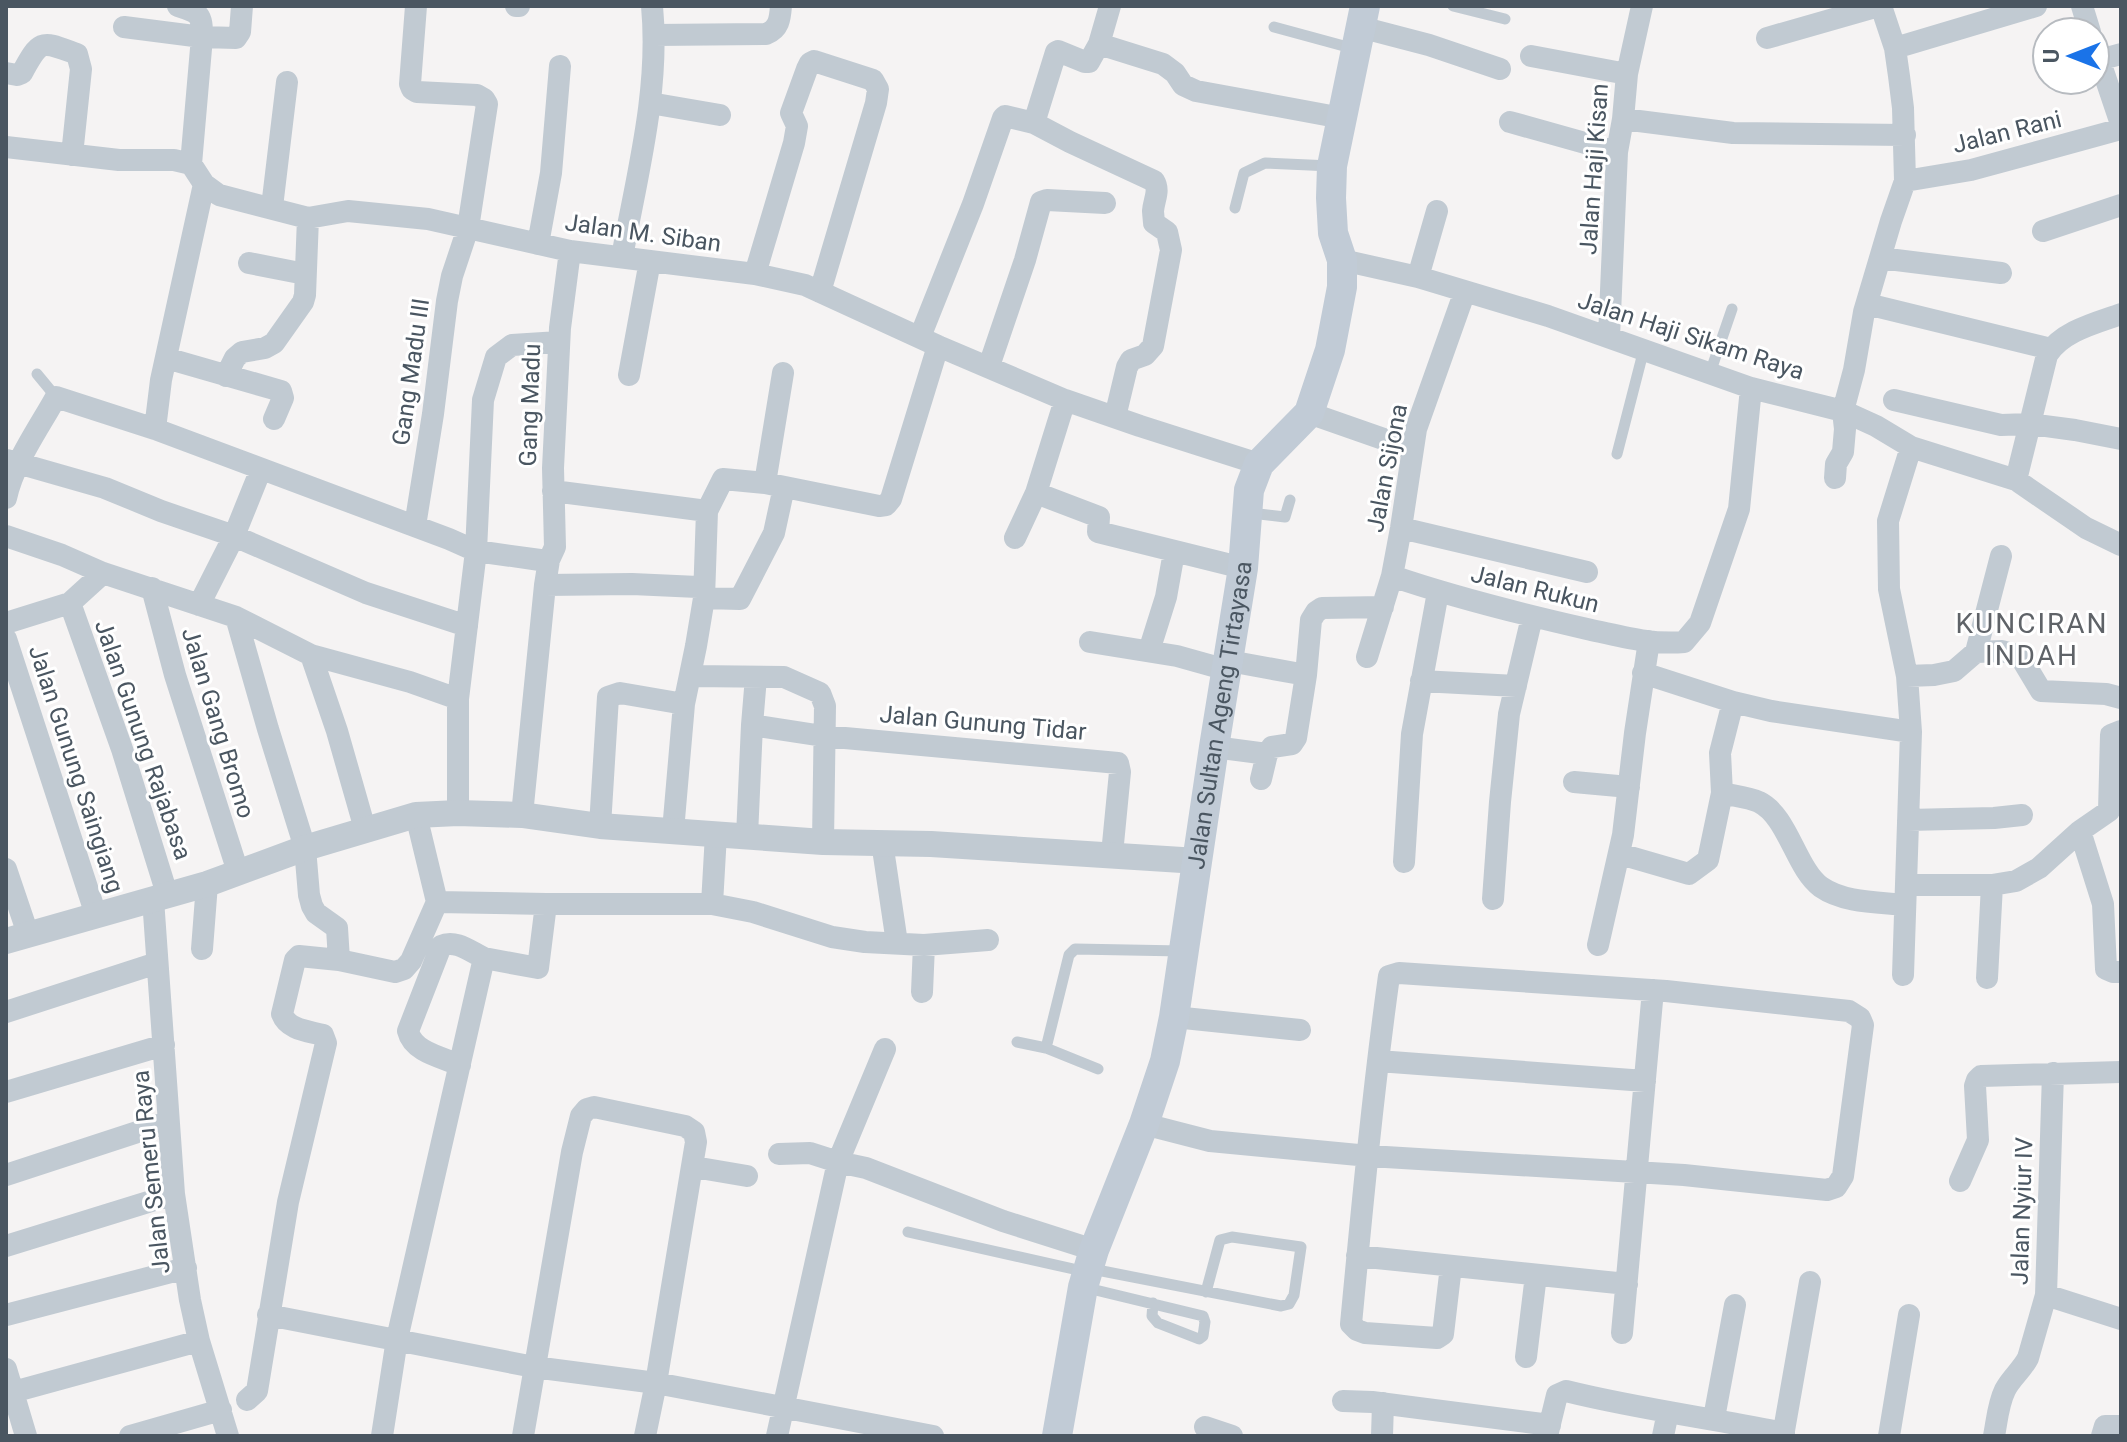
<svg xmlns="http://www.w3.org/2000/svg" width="2127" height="1442" viewBox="0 0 2127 1442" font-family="Roboto,sans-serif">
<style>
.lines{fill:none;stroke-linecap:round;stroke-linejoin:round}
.service{stroke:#c1cad2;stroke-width:11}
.minor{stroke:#c1cad2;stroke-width:22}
.tertiary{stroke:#c1cad2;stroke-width:26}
.secondary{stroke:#c1cbd6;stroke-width:30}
.labels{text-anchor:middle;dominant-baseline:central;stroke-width:6;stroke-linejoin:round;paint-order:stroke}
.street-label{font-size:24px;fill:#4a5661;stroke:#fff}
.quarter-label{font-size:28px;letter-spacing:2px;fill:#5f6368;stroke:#fff}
</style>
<rect width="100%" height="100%" fill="#f5f3f3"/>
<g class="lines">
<path class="service" d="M1453,6l52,13
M1274,27l81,22
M1235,208l9,-35 21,-10 66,3
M1710,373l22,-64
M37,374l19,23
M1617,454l27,-105
M1251,513l34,4 5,-17
M1017,1042l29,6 52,21
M1046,1048l23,-93 6,-6 107,2
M908,1232l179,40
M1092,1269l189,37 8,-2 5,-9 7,-48 -69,-10 -12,3 -14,52
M1083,1287l120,29 2,6 -2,14 -4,3 -41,-16 -6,-7 1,-13"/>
<path class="minor" d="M178,6c22,7 24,8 24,31l-11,127
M516,6h3
M2082,6l8,26
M124,27l78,10 34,1 4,-6 2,-26
M1360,27l69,18 71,24
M654,35l112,-1c13,-5 14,-15 15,-28
M1767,38l112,-32
M1099,44l64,20 12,9 8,12 13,6 146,27
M2095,47l26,77
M1895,48l141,-42
M1531,56l96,18
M2099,60l22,-6
M6,73l11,2 5,-2c19,-35 19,-32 55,-19l4,15 -9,86
M650,103l70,12
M1623,119l110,14 172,2
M1510,122l107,30
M1034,123l36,19 84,39c6,10 0,18 -1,30 0,1 1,11 1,12l13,9 4,18 -18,96 -8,9 -14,5 -4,7 -12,50
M6,147l113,13h55l17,4 13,20 15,11 89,23 40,-7 80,8 142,32 185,23 50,11 133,61 127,54 75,26 119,38
M1905,181l66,-11 150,-41
M272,207l15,-125
M2043,231l78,-26
M538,244l13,-71 9,-107
M622,257c15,-82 38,-167 30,-251
M1880,258l121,15
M1342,260l76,17 130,39 203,72 92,23 33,15 35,21 105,33 70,48 35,17
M249,263l56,11
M755,274l39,-131 3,-17 -6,-13 16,-44 3,-6 4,-2 59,19 5,9 -2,14 -56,189
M1418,277l19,-66
M1867,304l184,45
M920,337l53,-133 30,-86 2,-2 29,7 22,-71 2,-1 27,11h4l10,-18 11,-38
M1609,337l8,-185 6,-33 4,-45 15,-68
M166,358l115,33 2,7 -9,21
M989,366l36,-106 16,-58 6,-2 58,3
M629,375l21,-114
M226,376l9,-18 7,-6 23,-4 9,-5 29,-41 2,-7 3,-77
M1894,400l107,25 29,-1 45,6 46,9
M1309,413l103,36
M155,429l6,-49 43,-196
M1911,447l-23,74 1,68 18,87 27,-1 20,-4 22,-19 25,-96
M7,460l98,28 56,23 73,25 132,57 101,33
M1835,478l1,-14 7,-12 2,-23 -2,-18 11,-41 10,-58 27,-91 14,-40 -2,-73 -4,-32 -4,-28 -14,-42
M2016,480l31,-125c15,-24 49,-32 74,-41
M765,483l18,-110
M553,491l154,20
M1036,493l63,24 -1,15 145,36
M6,498c8,-36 33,-70 50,-101l99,32 294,110 27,12 64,9h9
M415,526l18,-112 14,-113 5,-25 16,-48 19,-124 -3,-5 -7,-4 -60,-3 -5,-3 -2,-5 6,-78
M1401,528l186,44
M6,536l56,19 41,18 133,44 75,38 99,27 48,17
M1015,538l21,-45 29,-93
M1392,576c64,22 129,38 195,53 32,7 65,16 97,13l16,-19 39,-114 12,-121
M545,585l87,-1 66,3 6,3
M152,588l23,87 63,197
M704,598l36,1 34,-66 10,-46
M70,603l52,146 45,145
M199,605l35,-69 27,-67
M236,617l32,112 37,119 4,47 3,11 4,7 21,15 2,32 -40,-4 -4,4 -13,54c6,16 26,17 41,21l3,8 -38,159 -31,189 -10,9
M6,623l64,-20 33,-30
M6,639l90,276
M1090,642l87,14 50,14
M1149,651l17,-54 8,-45
M1976,652l26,-1 18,5 21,35 65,3 15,4
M311,655l26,76 28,98
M1367,657l25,-81 9,-48 15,-99 49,-138
M1229,661l77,14
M1643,673l90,29 38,9 140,21 -8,243
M690,676l94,1 36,16 5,13 -2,136
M1907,676l4,56
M1421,681l95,5
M752,725l71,11 295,27 2,9 -8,82
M1214,747l53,7
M1261,779l6,-25 5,-7 20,-3 4,-6 10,-63 5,-55 5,-8 6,-4 61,-1
M1574,782l55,5
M1722,793c12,3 26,4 37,9 29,14 37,67 62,85 23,16 57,15 84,18
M458,813v-114l18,-148 7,-151 13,-43 16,-12 47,-3
M416,815l21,87
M522,815l23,-230 4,-25 6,-13 -2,-79 7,-140 10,-77
M1908,820l86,-2 28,-3
M600,826l8,-129 12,-4 64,11
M673,831l11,-127 12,-58 8,-48 3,-87 16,-32 42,4 114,23 7,-1 5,-6 47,-153
M2080,831l29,-20 2,-76 10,-4
M747,836l5,-111 4,-48
M882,842l15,101
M1620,854l69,20 19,-14 14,-67 -2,-40 13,-51
M1404,862l8,-128 26,-142
M6,869l22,65
M1906,885h86l-5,93
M1992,885l24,-4 23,-13 41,-37 23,73 3,65 7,3h8
M153,899l21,295 16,106 9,41 29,95
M1493,899l7,-97 9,-88 23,-97
M712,904l4,-70
M1598,945l25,-110 12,-102 14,-92
M202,949l5,-65
M339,960l56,12 9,-3 7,-8 26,-59 109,2
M922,992l2,-47
M6,1012l151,-49
M1174,1017l126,13
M1378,1061l267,20
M460,1065c-19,-8 -47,-13 -52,-34l33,-85c15,-7 30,6 43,12
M6,1092l158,-47
M1144,1124l66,17 159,15 315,19 143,15 9,-3 7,-11 20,-151 -3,-7 -11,-7 -183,-20 -267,-18 -10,3c-16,115 -27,232 -38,348l6,6 8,3 72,5 6,-4 8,-68
M779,1154l31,-1 28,9 28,6 137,53 91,29
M694,1167l53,9
M6,1175l162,-53
M1960,1181l18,-41 -3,-54 2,-6 4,-4 140,-4
M6,1246l168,-52
M1357,1256l270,28
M2046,1295l75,24
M6,1315l180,-47
M268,1315l266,52 122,16 277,53
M1622,1333l31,-343
M1526,1357l10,-82
M6,1369l20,67
M13,1392l186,-51
M1343,1401l29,1 178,23
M1714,1418l21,-113
M1205,1427l27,9
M130,1436l91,-26
M382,1436l15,-97 87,-381 54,10 8,-64h166l41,8 79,25 33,5 59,3 64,-5
M523,1436l49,-284 9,-36 6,-7 7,-2 91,19 9,6 2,10 -40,241 -11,53
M777,1436l61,-274 47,-113
M1382,1436l1,-33
M1547,1436l10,-41 9,-4c72,18 145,27 218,42
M1663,1436l5,-24
M1783,1436l27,-154
M1889,1436l20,-121
M1994,1436c3,-15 4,-32 11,-46 6,-12 17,-20 23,-32l18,-63 7,-222
M2102,1436l3,-10h16"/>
<path class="tertiary" d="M6,941l201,-57 98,-36 111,-33 42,-2 64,2 78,11 223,16 108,2 267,17"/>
<path class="secondary" id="s1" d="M1057,1436l26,-149 11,-37 50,-126 21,-63 9,-44 40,-270 29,-179 6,-78 10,-26 50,-51 21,-63 12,-63v-27l-9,-27 -2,-35 1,-32 33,-160"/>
</g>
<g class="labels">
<g class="street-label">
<text transform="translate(2007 132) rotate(-14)">Jalan Rani</text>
<text transform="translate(1594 169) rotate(-86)">Jalan Haji Kisan</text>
<text transform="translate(643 233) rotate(8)">Jalan M. Siban</text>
<text transform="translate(1691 336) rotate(18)">Jalan Haji Sikam Raya</text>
<text transform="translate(411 372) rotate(-82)">Gang Madu III</text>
<text transform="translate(530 405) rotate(-88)">Gang Madu</text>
<text transform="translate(1387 468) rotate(-79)">Jalan Sijona</text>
<text transform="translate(1535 589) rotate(14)">Jalan Rukun</text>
<text stroke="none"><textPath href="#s1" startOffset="742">Jalan Sultan Ageng Tirtayasa</textPath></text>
<text transform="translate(218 723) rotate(73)">Jalan Gang Bromo</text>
<text transform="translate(983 723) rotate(5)">Jalan Gunung Tidar</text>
<text transform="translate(143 740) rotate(71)">Jalan Gunung Rajabasa</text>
<text transform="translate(76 769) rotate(72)">Jalan Gunung Saingiang</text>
<text transform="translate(151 1172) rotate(-96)">Jalan Semeru Raya</text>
<text transform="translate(2022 1211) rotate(-88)">Jalan Nyiur IV</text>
</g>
<g class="quarter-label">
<text x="2032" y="623">KUNCIRAN<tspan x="2032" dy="32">INDAH</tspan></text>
</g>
</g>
<rect width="2127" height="1442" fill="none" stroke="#4a5661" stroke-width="16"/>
<g transform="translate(2071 56) rotate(270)"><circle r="38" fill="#ffffff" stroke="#b7bbc0" stroke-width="2"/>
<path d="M0-6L14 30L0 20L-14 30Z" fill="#1a73e8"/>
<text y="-12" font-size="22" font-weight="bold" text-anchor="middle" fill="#4a5661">U</text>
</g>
</svg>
